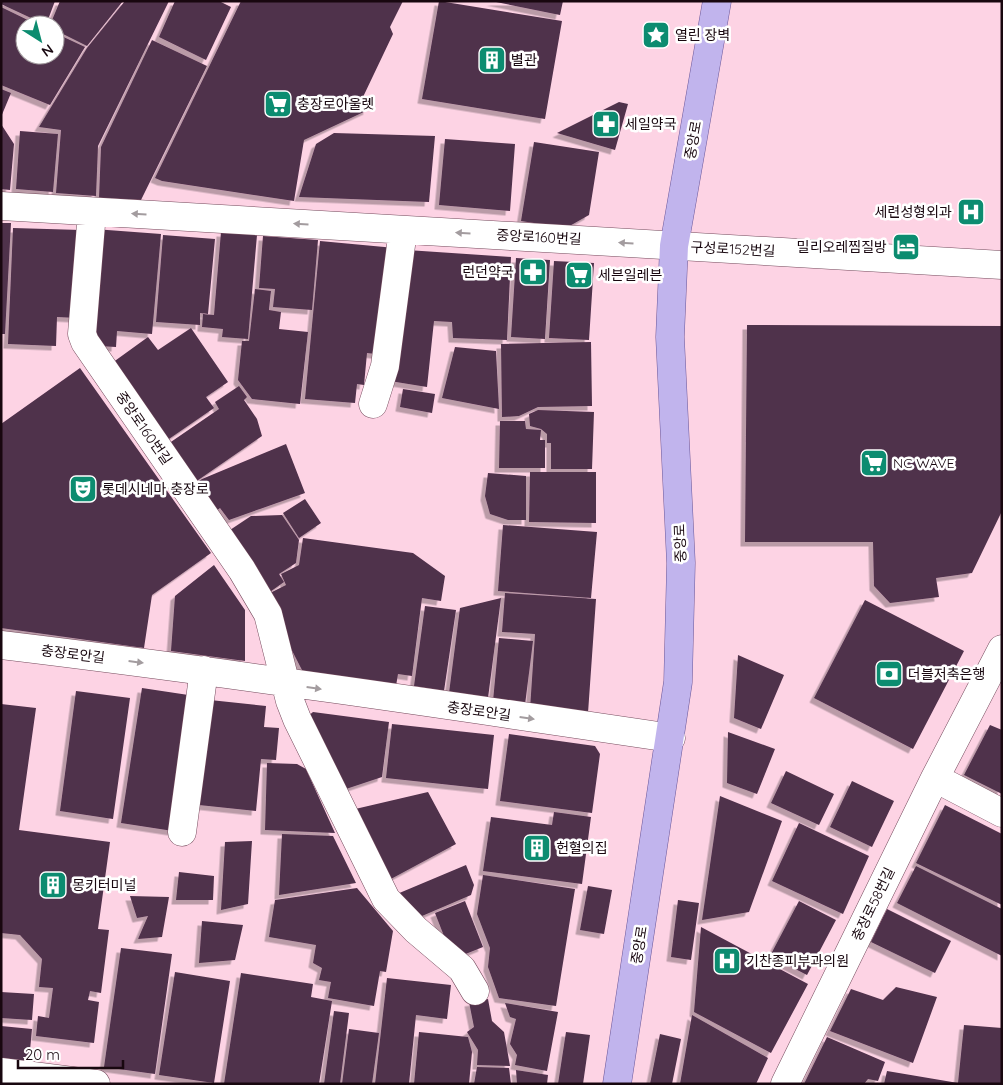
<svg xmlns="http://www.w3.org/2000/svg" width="1003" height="1085" viewBox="0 0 1003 1085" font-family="Quicksand,'Noto Sans KR',sans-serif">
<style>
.building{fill:#50304b;filter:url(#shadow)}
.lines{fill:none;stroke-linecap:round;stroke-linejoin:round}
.minor-casing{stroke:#754b5d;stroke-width:29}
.major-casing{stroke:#6b5798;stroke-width:29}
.minor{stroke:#fff;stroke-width:28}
.major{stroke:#c1b4ed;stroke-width:28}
.oneway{fill:#a39c9f}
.labels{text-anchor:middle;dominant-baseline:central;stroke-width:5;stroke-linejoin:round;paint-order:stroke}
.poi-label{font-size:14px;fill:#18070f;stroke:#fff;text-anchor:start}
.street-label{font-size:14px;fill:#18070f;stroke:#fff}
</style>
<defs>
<filter id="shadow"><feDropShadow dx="-4.5" dy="4.5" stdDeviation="0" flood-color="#0004"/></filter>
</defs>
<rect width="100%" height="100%" fill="#fdd3e4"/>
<path class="building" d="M1,1h54l-9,24 -45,-21z
M60,1h63l-36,45 -32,-16v-5h-5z
M125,1h44l-71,145 -2,50 -40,-3 5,-63 -22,-3 48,-79z
M175,1h44l12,6 -25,53 -47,-23z
M241,1h162l-13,26 3,7 -30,63 5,13 -64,30 -10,61 -132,-20 -7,-3z
M439,1l123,20 -17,98 -123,-20z
M491,1h72l-3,14z
M1,7l37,18h-13v30h30v-22l30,14 -35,58 -49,-20z
M152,40l55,26 -66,134 -42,-2 2,-51z
M1,89l10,4 -10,24z
M619,102l9,2 -13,46 -58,-17z
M1,124l13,20 -4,46 -9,-1z
M20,131l38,3 -5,58 -37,-3z
M334,133l101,3 -6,66 -130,-5 17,-53z
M445,139l70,5 -5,67 -71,-6z
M534,142l65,10 -10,63 -23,13 -45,-7z
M1,223h10l-6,111h-4z
M13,228l68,2 -3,88 -21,-1 -1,29 -48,-2z
M94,229l67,5 -9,100 -35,-3 -1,16 -17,-1 -14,-13z
M221,232l36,3 -9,104 -26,-2 1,-8 -21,-2 1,-13 11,1z
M163,235l52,4 -7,75 -8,-1v12l-44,-3z
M263,236l55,4 -6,70 -39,-3 2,-18 -16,-1z
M320,241l75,7 -11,107 -17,-2 -3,32 -7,-1 -2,19 -50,-4z
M407,250l104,7 -4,83 -54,-2 -1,-16 -18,-1 -7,66 -37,-6z
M516,258l34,2 -5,79 -34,-2z
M554,261l40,2 -5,77 -40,-2z
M255,289l16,2 -2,19 12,2 -2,17 29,3 -8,72 -48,-5 -14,-19 4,-39h7z
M747,325l255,1v185l-30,62 -36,5 3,19 -49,6 -16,-17 -1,-44h-128z
M191,328l37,54 -22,15 8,11 -48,33 -54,-78 36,-26 10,13z
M591,342l1,64 -54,1 -19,9 -17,1 -1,-73z
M455,347l41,4 3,58 -57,-11z
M80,368l131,185 -59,42 -8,53 -143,-20v-204z
M239,386l8,11 -3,3 13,19 5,17 -71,49 -26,-39 54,-37 -4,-7z
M403,389l32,5 -3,19 -32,-6z
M538,410l56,2 -2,57h-41v-26h-4v-9l-6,-5 -11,-3 -1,-12z
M500,421h25l1,8 15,1 -1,10h5v28h-46z
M286,444l19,49 -76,27 -9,-12 -9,7 -20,-29 11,-7z
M530,472h66v51l-67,-1z
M488,473l38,3v44h-18l-18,-6 -5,-18z
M305,499l16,24 -22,15 -16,-25z
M282,515l17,25 -3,23 -17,11 5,8 -17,12 -40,-62 24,-16z
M503,525l94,7 -6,66 -93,-7z
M303,538l110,15 32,23 -4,25 -19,-3 -10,78 -14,-2 -2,12 -90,-12 -4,-4 -38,-74 22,-11 -5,-11 18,-9z
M214,565l31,45v51l-74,-10 4,-55z
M505,593l91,6 -8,114 -58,-4 5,-75 -33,-2z
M501,598l-13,100 -39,-5 11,-85z
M865,600l99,51 -51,98 -99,-51z
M425,606l31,4 -12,81 -30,-5z
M499,638l34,3 -8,64 -32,-4z
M738,655l46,20 -23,54 -27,-11z
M142,688l53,8 -22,135 -52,-8z
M76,691l54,7 -17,121 -53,-8z
M210,700l56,6 -2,21 15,1 -3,32 -15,-1 -5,52 -57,-6z
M1,704l35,4 -17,122 91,12 -12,87 11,1 -8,63 -11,-2 -2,9 11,2 -5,41 -58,-7 2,-20 11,2 4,-30 -14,-1 3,-28 -22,-24 -19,-2z
M313,712l76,10 -7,55 -39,13 -36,-73z
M392,724l102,11 -6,54 -102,-11z
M990,725l12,5v64l-38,-19z
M728,732l47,17 -18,45 -30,-11z
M509,734l86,12 5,8 -8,59 -92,-12z
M267,763l30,1 9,5 29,64 -70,-3z
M786,771l48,23 -15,31 -48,-22z
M852,781l42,20 -22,46 -42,-20z
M428,792l28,52 -67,36 -38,-70z
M720,796l62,25 -33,91 -47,8z
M945,805l57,29v71l-86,-42z
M554,812l37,5 -9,67 -99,-13 8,-54 61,8z
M799,823l70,33 -26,58 -71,-33z
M282,834l51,2 23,47 -77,12z
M252,841l-4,63 -27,6 4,-68z
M466,865l8,20 -3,10 -63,27 -11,-28z
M916,866l86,43v47l-105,-53z
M179,872l35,4 -1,24h-37z
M483,875l92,14 -19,117 -57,-8 -11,-31 2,-19 -13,-34z
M588,886l24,4 -8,44 -24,-4z
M357,888l36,43 -7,41 -6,-1 -6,35 -46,-8 3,-16 -12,-2 3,-12 -9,-5 3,-18 -47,-8 6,-37z
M130,896l39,1 -7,40 -24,2 10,-23 -11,2z
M678,900l21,3 -8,57 -20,-3z
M465,901l18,46 -30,12 -18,-46z
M799,901l37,19 -29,55 -37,-19z
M887,909l64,32 -16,32 -64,-31z
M202,921l41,4 -8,35 -36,3z
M701,927l107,57 -37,69 -77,-41z
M121,948l51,6 -17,120 -51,-7z
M175,972l55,9 -16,102 -55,-8z
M241,973l72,11 -2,13 21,4 -13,83h-95z
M387,978l64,7 -4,34 -31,-4 -7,69h-34z
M896,987l41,10 -24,66 -83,-32 21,-42 32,11z
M1,992l33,2 -2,26 -31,-2z
M488,999l4,22 12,11 6,34 -33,-1 1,-15 -11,-18 7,-5 -5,-25z
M505,1003l53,9 -11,59 -32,-6 2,-10 -7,-11 6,-25 -6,-2z
M334,1011l15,2 -9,71h-16z
M692,1015l76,43 -12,26h-76z
M964,1025l38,3v56h-118l3,-13 71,12z
M1,1026l31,3 -3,32 -28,-3z
M349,1029l30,4 -7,51h-30z
M419,1032l49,5 4,15 -3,32h-55z
M566,1032l24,3 -7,49h-25z
M660,1034l21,5 -9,45h-22z
M827,1037l58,25 -7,19 -10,-2 -4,5h-60z
M477,1067l32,1 2,16h-37z
M516,1070l32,5 -1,9h-30z"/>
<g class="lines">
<g class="minor-casing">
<path id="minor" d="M1,206l1001,59
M92,212l-10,122 3,8 157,228 26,44 22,87 7,18 89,180 30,31 46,39 13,22
M373,404l12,-38 18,-136
M1,645c224,27 447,60 670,93
M935,778l67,35
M182,832l22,-162
M1,1072l95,12
M785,1084l150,-306 67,-129"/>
</g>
<g class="major-casing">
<path id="major" d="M617,1084l61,-402 3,-119 -11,-226 4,-91 43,-245"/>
</g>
<use href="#minor" class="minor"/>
<use href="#major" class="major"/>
</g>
<defs><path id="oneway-solid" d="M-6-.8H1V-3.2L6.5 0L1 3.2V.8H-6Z" transform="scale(1.25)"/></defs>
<g class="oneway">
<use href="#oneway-solid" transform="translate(139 214) rotate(-177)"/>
<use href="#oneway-solid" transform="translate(301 224) rotate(-177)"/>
<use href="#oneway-solid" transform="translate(463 233) rotate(-177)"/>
<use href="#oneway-solid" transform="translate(626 243) rotate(-176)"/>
<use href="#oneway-solid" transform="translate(136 662) rotate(7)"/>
<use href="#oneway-solid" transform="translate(314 688) rotate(8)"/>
<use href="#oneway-solid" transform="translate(527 718) rotate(8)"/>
</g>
<defs>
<g id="sight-square" transform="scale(1.4375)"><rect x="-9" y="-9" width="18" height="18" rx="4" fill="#0c8c70" stroke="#fff"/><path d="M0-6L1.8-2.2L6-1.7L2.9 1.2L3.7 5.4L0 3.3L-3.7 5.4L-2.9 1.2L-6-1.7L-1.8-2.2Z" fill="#fff"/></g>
<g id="building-square" transform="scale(1.4375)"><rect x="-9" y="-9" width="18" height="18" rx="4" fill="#0c8c70" stroke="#fff"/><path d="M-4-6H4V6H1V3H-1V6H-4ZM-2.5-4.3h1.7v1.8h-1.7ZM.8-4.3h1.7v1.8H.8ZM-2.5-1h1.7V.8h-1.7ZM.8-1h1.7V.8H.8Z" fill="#fff"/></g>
<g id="supermarket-square" transform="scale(1.4375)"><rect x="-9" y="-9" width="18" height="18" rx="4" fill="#0c8c70" stroke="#fff"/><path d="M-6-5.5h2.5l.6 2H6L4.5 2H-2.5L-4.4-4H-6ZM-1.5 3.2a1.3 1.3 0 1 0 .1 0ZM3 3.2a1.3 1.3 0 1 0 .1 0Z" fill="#fff"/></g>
<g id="pharmacy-square" transform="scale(1.4375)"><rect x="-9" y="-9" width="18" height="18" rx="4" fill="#0c8c70" stroke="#fff"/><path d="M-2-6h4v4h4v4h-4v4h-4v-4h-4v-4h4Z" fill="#fff"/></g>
<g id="hospital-square" transform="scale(1.4375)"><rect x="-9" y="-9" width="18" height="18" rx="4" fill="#0c8c70" stroke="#fff"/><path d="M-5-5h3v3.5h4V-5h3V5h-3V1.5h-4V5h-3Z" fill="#fff"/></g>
<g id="hotel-square" transform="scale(1.4375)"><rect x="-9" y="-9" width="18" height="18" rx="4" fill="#0c8c70" stroke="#fff"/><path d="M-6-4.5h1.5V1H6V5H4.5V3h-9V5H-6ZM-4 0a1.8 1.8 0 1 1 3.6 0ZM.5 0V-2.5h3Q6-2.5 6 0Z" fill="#fff"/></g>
<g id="theatre-square" transform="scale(1.4375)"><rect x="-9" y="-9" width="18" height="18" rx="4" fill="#0c8c70" stroke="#fff"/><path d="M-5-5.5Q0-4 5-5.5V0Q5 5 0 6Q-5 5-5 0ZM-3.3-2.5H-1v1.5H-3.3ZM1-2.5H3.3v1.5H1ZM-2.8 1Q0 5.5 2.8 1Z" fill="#fff"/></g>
<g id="bank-square" transform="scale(1.4375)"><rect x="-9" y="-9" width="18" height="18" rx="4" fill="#0c8c70" stroke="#fff"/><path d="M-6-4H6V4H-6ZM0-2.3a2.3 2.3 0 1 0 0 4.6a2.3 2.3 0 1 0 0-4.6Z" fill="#fff"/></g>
</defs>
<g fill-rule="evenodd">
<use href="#sight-square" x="656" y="35"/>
<use href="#building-square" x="492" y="60"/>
<use href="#supermarket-square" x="278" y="104"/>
<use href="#pharmacy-square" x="606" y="124"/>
<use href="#hospital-square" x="971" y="212"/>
<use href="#hotel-square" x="906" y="247"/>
<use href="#pharmacy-square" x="533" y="272"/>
<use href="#supermarket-square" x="579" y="275"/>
<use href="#supermarket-square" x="874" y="463"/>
<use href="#theatre-square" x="83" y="489"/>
<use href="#bank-square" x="889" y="674"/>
<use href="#building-square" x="537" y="848"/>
<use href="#building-square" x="53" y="885"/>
<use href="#hospital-square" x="727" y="961"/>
</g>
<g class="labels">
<g class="poi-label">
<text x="675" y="35">열린 장벽</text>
<text x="511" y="60">별관</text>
<text x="297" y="104">충장로아울렛</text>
<text x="625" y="124">세일약국</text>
<text x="952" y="212" text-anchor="end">세련성형외과</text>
<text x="887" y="247" text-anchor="end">밀리오레찜질방</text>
<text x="514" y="272" text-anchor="end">런던약국</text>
<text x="598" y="275">세븐일레븐</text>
<text x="893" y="463">NC WAVE</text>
<text x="102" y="489">롯데시네마 충장로</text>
<text x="908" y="674">더블저축은행</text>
<text x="556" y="848">헌혈의집</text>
<text x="72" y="885">몽키터미널</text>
<text x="746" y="961">기찬종피부과의원</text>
</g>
<g class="street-label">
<text transform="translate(693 140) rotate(-80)">중앙로</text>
<text transform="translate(539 237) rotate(3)">중앙로160번길</text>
<text transform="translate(733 249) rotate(3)">구성로152번길</text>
<text transform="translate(144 428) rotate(55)">중앙로160번길</text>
<text transform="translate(680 543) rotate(-92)">중앙로</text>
<text transform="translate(73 654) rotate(7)">충장로안길</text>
<text transform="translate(479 711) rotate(8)">충장로안길</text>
<text transform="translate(873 904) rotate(-64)">충장로58번길</text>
<text transform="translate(639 945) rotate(-81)">중앙로</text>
</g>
</g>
<rect width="1003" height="1085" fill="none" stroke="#18070f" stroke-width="5"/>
<g transform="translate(40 40) rotate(144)"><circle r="24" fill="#ffffff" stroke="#a39c9f"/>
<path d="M0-4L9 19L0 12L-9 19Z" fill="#0c8c70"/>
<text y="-8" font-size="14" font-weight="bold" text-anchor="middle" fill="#18070f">N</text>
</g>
<path d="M18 1060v8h105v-8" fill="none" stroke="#18070f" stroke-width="2.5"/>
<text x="25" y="1060" font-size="15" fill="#18070f" stroke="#ffffff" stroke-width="4" paint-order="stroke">20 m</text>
</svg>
